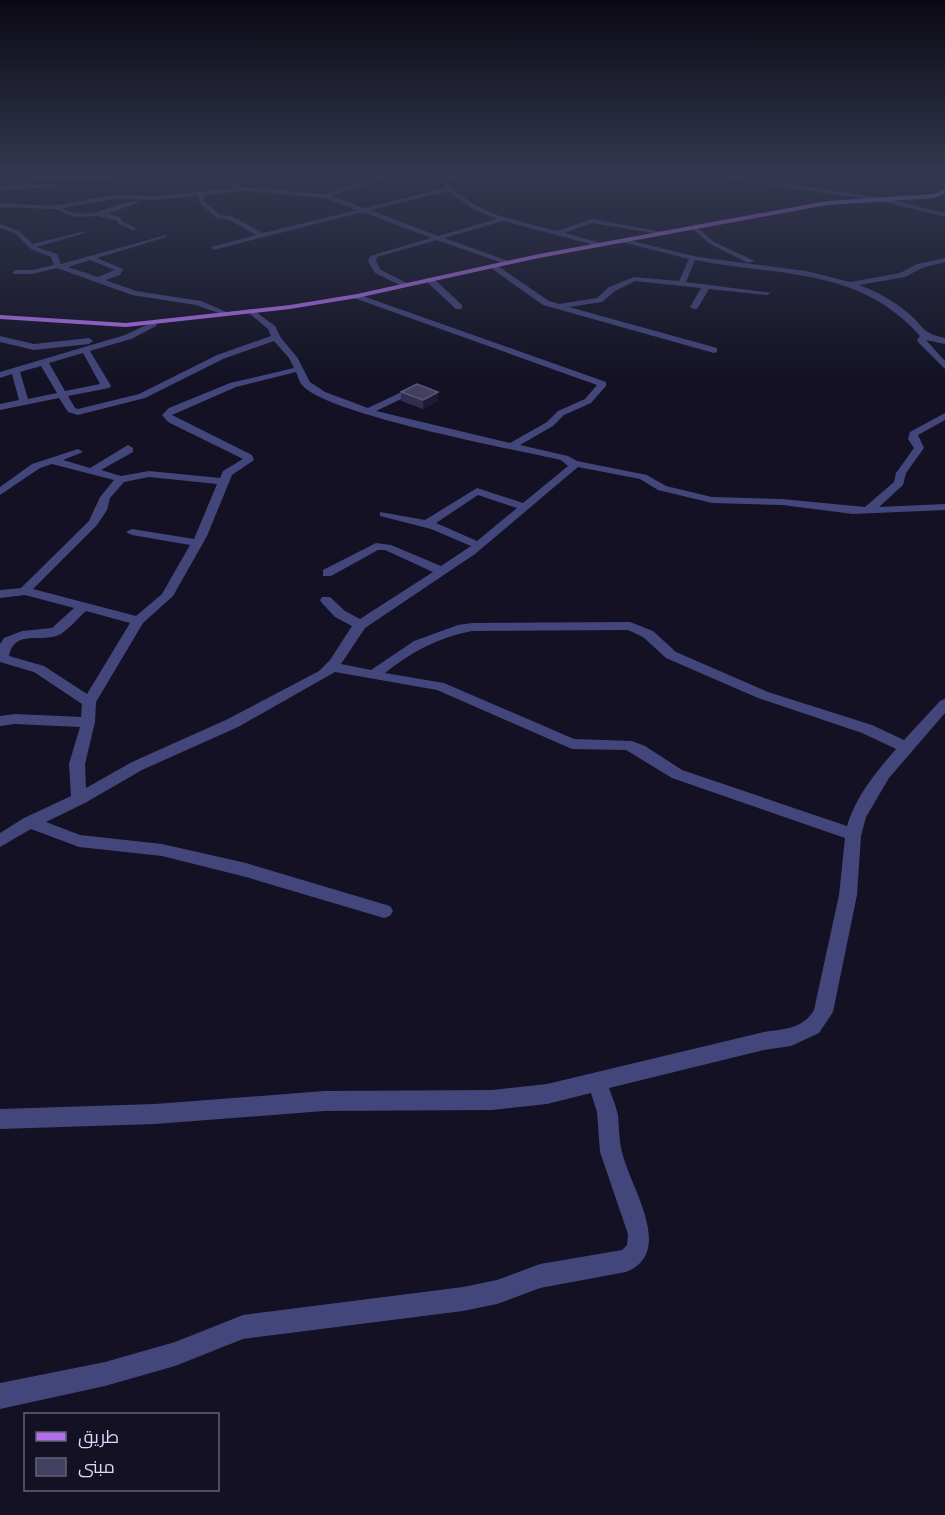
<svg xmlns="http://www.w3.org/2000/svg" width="945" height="1515" viewBox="0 0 945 1515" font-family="'Source Sans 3',Cairo,sans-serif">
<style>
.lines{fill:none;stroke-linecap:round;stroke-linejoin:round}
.minor{fill:#43467b;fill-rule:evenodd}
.major{fill:#b06eeb;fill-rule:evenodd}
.wall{fill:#302d4e}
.shaded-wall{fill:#1d1a35}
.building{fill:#423f60;stroke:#5a5778;stroke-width:1.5}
</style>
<rect width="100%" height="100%" fill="#131123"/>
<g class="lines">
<path class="minor" d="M183,171h37l2,8 19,7 -3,2 -21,-7 -2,-7 -212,7 -3,-2z
M461,171h8l-23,10 13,13 18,12 20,9 43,12 17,4 35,-12 76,14 -3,2 -73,-12 -27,10 39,11 -2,3 -99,-26 -59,17 64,23v4l-71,-25 -60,17 -1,4 5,9 26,13v4h-3l-29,-14 -7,-12 2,-5 61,-18 -68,-26 -150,38 -2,-3 45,-12 -28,-16 -12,-1 -17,-16 -1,-6 -42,4 -41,-1 -53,9c28,16 49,-6 76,-7v2l-31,11 13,3 3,5 13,6 -2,3 -15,-7 -3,-4 -18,-4 -23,1 -20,-8 -55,-2v-4l52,3 63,-11 41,1 91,-9 77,7 68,-21v2l-61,21 33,12 82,-20 -6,-8zM247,191l78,7 32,12 -94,23 -32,-17 -11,-1 -16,-14v-6zM448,191l25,18 24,10 -59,17 -68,-26z
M699,171l186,27 60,15v4l-60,-15 -153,-23z
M56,184l-2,3 -54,3v-4z
M0,224l19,7 14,13 52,-13v2l-49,14 21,7 4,10 105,-29v2l-69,21 26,11 -3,6 -15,5 31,11 65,10 30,13 -4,2 -31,-11 -64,-10 -75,-27 -25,6h-20l3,-4h17l22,-5 -3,-8 -20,-8 -16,-16 -15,-5zM90,260l25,10 -17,7 -30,-10z
M695,226l19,16 41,19 -7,2 -38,-19 -17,-15z
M624,239l74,18 108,14 44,11 50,-9 17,-9 28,-6v4l-23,6 -17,9 -46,8c17,6 35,16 49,28 17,14 13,20 37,25v6l-19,-4 19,21v8l-27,-27 -1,-2 3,-4c-62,-70 -141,-59 -225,-76l-9,22 85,11 -4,2 -58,-6 -12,20h-3l-4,-2 11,-19 -66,-7 -20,10 -13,11 -33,5 148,41v4l-3,1 -171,-48 -55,-39 7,-2 54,37 10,3 38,-6 12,-11 25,-10 45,4 10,-22 -67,-17z
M427,278h6l29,27v4h-6l-29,-27z
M357,294l249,88v4l-15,17 -27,12 -11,11 -33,19 48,11 9,5 70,14 19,11 46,11 70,2 83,8 29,-25 2,-9 18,-25 -6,-9 2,-7 35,-19v7l-27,15 6,13 -18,25 -3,12 -24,22 66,-3v6l-92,4 -71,-9 -70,-2 -54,-13 -18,-11 -62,-12 -103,87 -110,74 -24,36 30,6 43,-29 44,-16 14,-2 158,-1 23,9 23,21 92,40 104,33 32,15 36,-39 5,-2v14l-56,65 -23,39 -5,19 -4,59 -24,117 -14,21 -28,13 -27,4 -155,38c3,9 7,18 9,27 1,12 1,25 4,37 8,35 54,100 4,120l-86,16 -43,16 -34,7 -220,28 -68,27 -70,20 -105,23v-26l105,-21 70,-20 68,-27 220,-28 34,-7 43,-16 82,-14 5,-5 1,-11 -28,-82 -3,-40 -6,-19 -44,11 -55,6 -168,1 -169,13 -155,5v-20l155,-5 169,-13 168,-1 55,-6 217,-52c20,-3 39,-3 50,-22l25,-115 6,-57 -173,-60 -46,-28 -54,-1 -135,-59 -102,-18 -97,55 -96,43 -57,33 -39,19 34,13 82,9 84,19 144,43 3,5 -3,5 -6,2 -138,-41 -84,-21 -83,-9 -48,-18 -31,18v-14l24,-15 47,-22 -2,-32 11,-37 -65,-3 -15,2v-10l15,-2 66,3 1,-13 -48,-32 -34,-10v-18l4,-6 18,-7 30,-3 22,-20 -49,-13 -25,3v-8l21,-2 68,-67 11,-24 14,-17 -62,-16 -12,4 -40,27v-8l32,-23 46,-15 5,3 -20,8 27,8 38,-23 5,3v4l-32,18 20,6 28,-5 71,7 3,-7 20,-12 -75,-37 -6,-7 7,-7 61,-25 64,-15 -5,-10 -15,-17 -51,18 -78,39 -67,17 -10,-3 -9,-14 -59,12v-6l19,-4 -7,-26 -12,4v-6l125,-37 28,-13 4,2 -1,2 -25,13 -41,12 21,35 -2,2 -41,8 7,12 3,1 61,-15 78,-39 54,-19 -3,-7 -19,-16v-4h3l23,17 6,12 16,19 13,25 15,10 43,16 48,-23h6v4l-46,22 134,32 37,-21 11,-11 27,-12 12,-14 -243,-87 -1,-2zM83,353l17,31 -35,7 -16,-28zM41,366l16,27 -29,6 -8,-27zM296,372c2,4 3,10 6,13 23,29 214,65 259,75l7,6 -45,37 -46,-15 -52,32 -45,-8v4l51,13 40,17 -30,20 -50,-21 -15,-2 -53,27v6h8l47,-26h7l48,22 -73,47 -15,-8 -15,-14h-8l-2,3 2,3 13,14 17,9 -22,34 -11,11 -91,48 -96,43 -46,26 -1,-24 10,-42 1,-20 47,-79 30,-27 34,-60 25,-61 22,-15 -2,-5 -80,-40 64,-28zM149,477l68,7 -23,55 -62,-10 -6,3 6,3 58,10 -28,49 -26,22 -103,-27 64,-64 10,-15 3,-12 14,-16zM478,495l39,13 -40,33 -41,-18zM86,611l44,12 -43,71 -43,-28 -35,-10c5,-28 34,-12 52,-22 9,-6 17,-16 25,-23zM628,630l15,7 23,21 92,40 104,35 34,16c-20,23 -40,47 -49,77l-165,-56 -37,-24 -13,-5 -58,-2 -130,-56 -59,-10c26,-21 54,-36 87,-42z
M0,336l34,8 55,-6 4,3 -4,3 -55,6 -34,-8z"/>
<path class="major" d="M945,189v4l-10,5 -108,7 -288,53 -182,40 -67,11 -164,18 -126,-8v-4l126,8 164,-18 67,-11 182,-40 288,-53 107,-7z"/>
</g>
<path class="wall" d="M401,392l37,9 -15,8 -22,-8z"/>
<path class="shaded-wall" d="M438,392v9l-15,8v-9z"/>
<path class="building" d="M417,384l21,8 -15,8 -22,-8z"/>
<linearGradient id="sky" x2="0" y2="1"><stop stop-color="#0a0913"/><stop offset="0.45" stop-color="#333850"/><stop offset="1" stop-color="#333850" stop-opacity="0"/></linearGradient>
<rect width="945" height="383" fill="url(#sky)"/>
<rect x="24" y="1413" width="195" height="78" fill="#131123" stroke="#626179" stroke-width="1.5"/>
<rect x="36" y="1432" width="30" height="9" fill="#b06eeb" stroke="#626179" stroke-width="1.5"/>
<text x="78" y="1443" font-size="18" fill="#d9d8fa">طريق</text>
<rect x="36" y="1458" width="30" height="18" fill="#423f60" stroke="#626179" stroke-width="1.5"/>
<text x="78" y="1473" font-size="18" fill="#d9d8fa">مبنى</text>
</svg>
